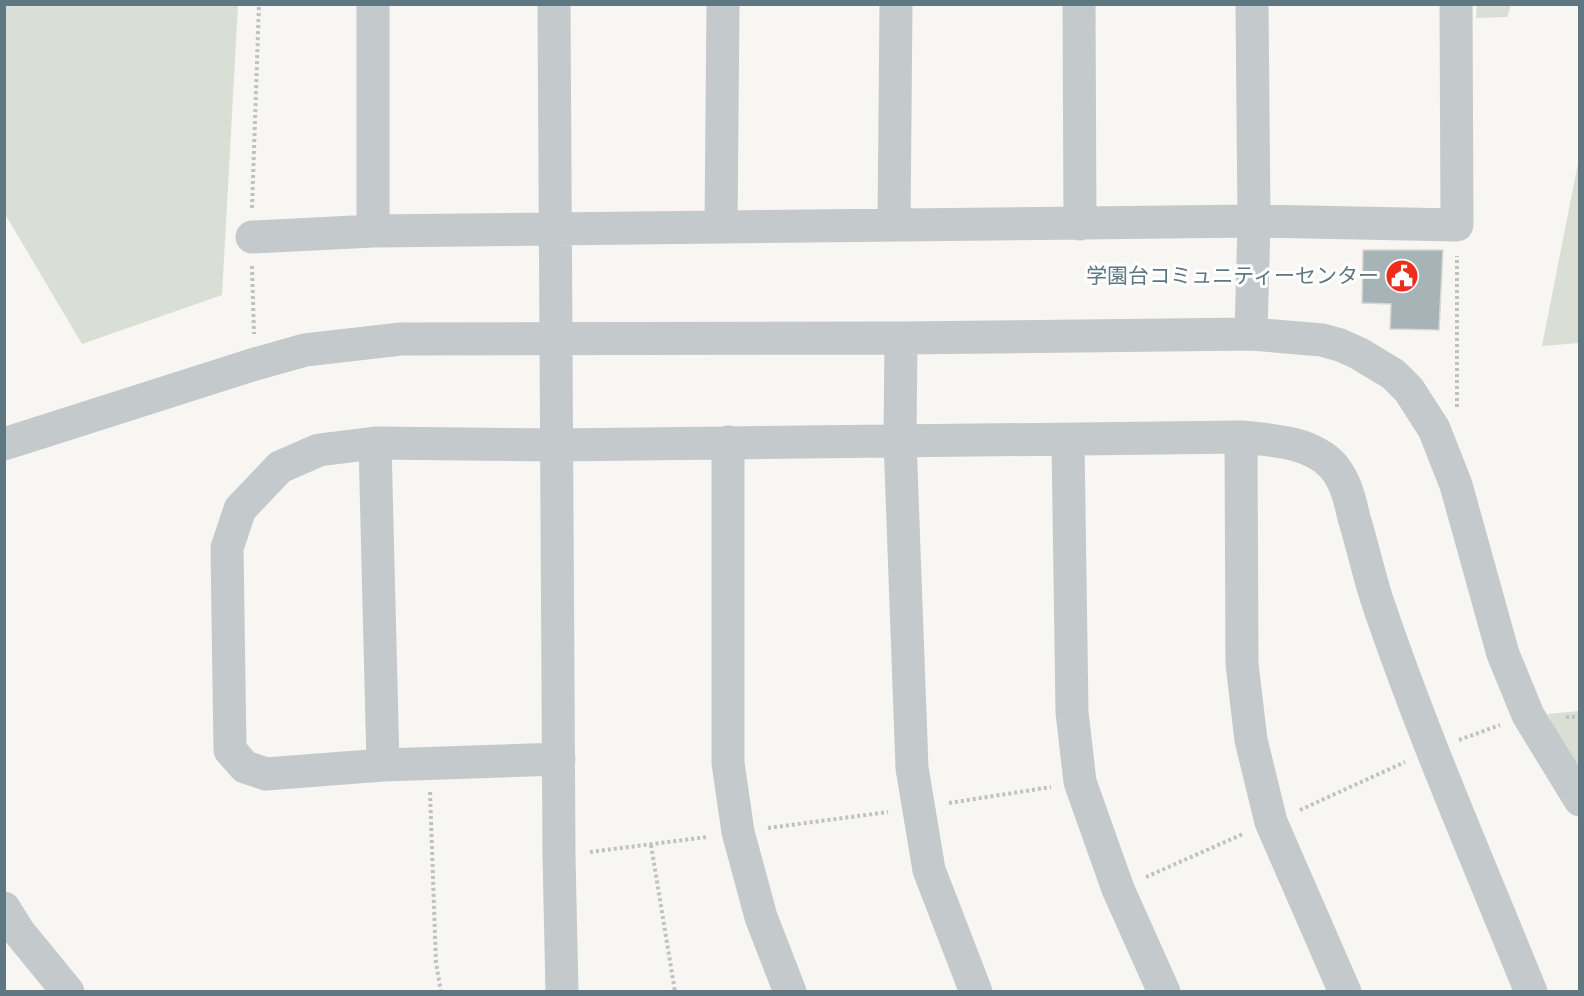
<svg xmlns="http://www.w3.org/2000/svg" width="1584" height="996" viewBox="0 0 1584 996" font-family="'Source Sans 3','Noto Sans JP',sans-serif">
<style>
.green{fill:#d9dfd4}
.building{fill:#a7b4b7;stroke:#d8d8d5;stroke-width:1.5}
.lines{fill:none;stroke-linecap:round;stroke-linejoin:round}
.path{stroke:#bfc2c4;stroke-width:4;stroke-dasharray:3 3;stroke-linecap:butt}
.minor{stroke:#c4c9cb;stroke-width:33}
.labels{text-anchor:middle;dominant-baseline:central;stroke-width:6;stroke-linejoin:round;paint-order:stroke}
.poi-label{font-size:21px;fill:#5f7780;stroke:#fff;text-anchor:end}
</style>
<rect width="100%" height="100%" fill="#f7f6f3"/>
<path class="green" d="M4,5h234l-16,290 -140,49 -77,-130z
M1477,5v-1l34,1 -4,12 -31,1z
M1579,158v185l-37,3z
M1579,711v63l-15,-24 -16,-36z"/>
<path class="building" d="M1363,250h80l-4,80 -49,-1 1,-25 -29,-1z"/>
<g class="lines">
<path class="path" d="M252,208l7,-204
M252,266l2,68
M1457,407v-151
M1566,717h14
M1459,740l41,-15
M430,792l6,171 5,29
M949,803l102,-16
M1300,810l105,-48
M768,828l120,-16
M651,845l24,147
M590,852l117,-15
M1146,877l97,-43"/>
<path class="minor" d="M554,4l5,852 3,136
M1079,4l1,220
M894,225l2,-221
M721,227l2,-223
M373,231v-227
M252,237l121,-6 881,-10 203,4 -1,-221
M1251,334l3,-113 -2,-217
M901,338l-1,102 12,328 17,102 47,122
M1241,437l1,227 9,76 20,82 74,170
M1068,441l4,271 8,70 38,107 46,103
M728,442v321l10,69 23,85 29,75
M375,443l8,322
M4,444l251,-80 50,-14 96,-11 500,-1 350,-4 71,6 18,5 18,8 35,21 16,16 25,39 22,56 47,169 25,61 52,85
M559,759l-176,6 -117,9 -21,-7 -15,-17 -3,-202 13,-39 40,-42 39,-17 56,-7 182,2 684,-8c32,3 71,5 93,30 12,15 16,33 20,51 8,26 14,53 22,79 45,134 102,264 155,395
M4,908l15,24 49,60"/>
</g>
<defs>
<g id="civic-disc" transform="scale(1.725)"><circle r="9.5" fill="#ee2d1b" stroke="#fff"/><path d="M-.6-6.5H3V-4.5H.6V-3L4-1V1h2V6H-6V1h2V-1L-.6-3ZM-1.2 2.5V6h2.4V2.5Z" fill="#fff"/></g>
</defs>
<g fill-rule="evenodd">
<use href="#civic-disc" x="1402" y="276"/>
</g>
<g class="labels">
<g class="poi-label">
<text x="1379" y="276">学園台コミュニティーセンター</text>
</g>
</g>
<rect width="1584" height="996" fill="none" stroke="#5f7780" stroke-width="12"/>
</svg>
